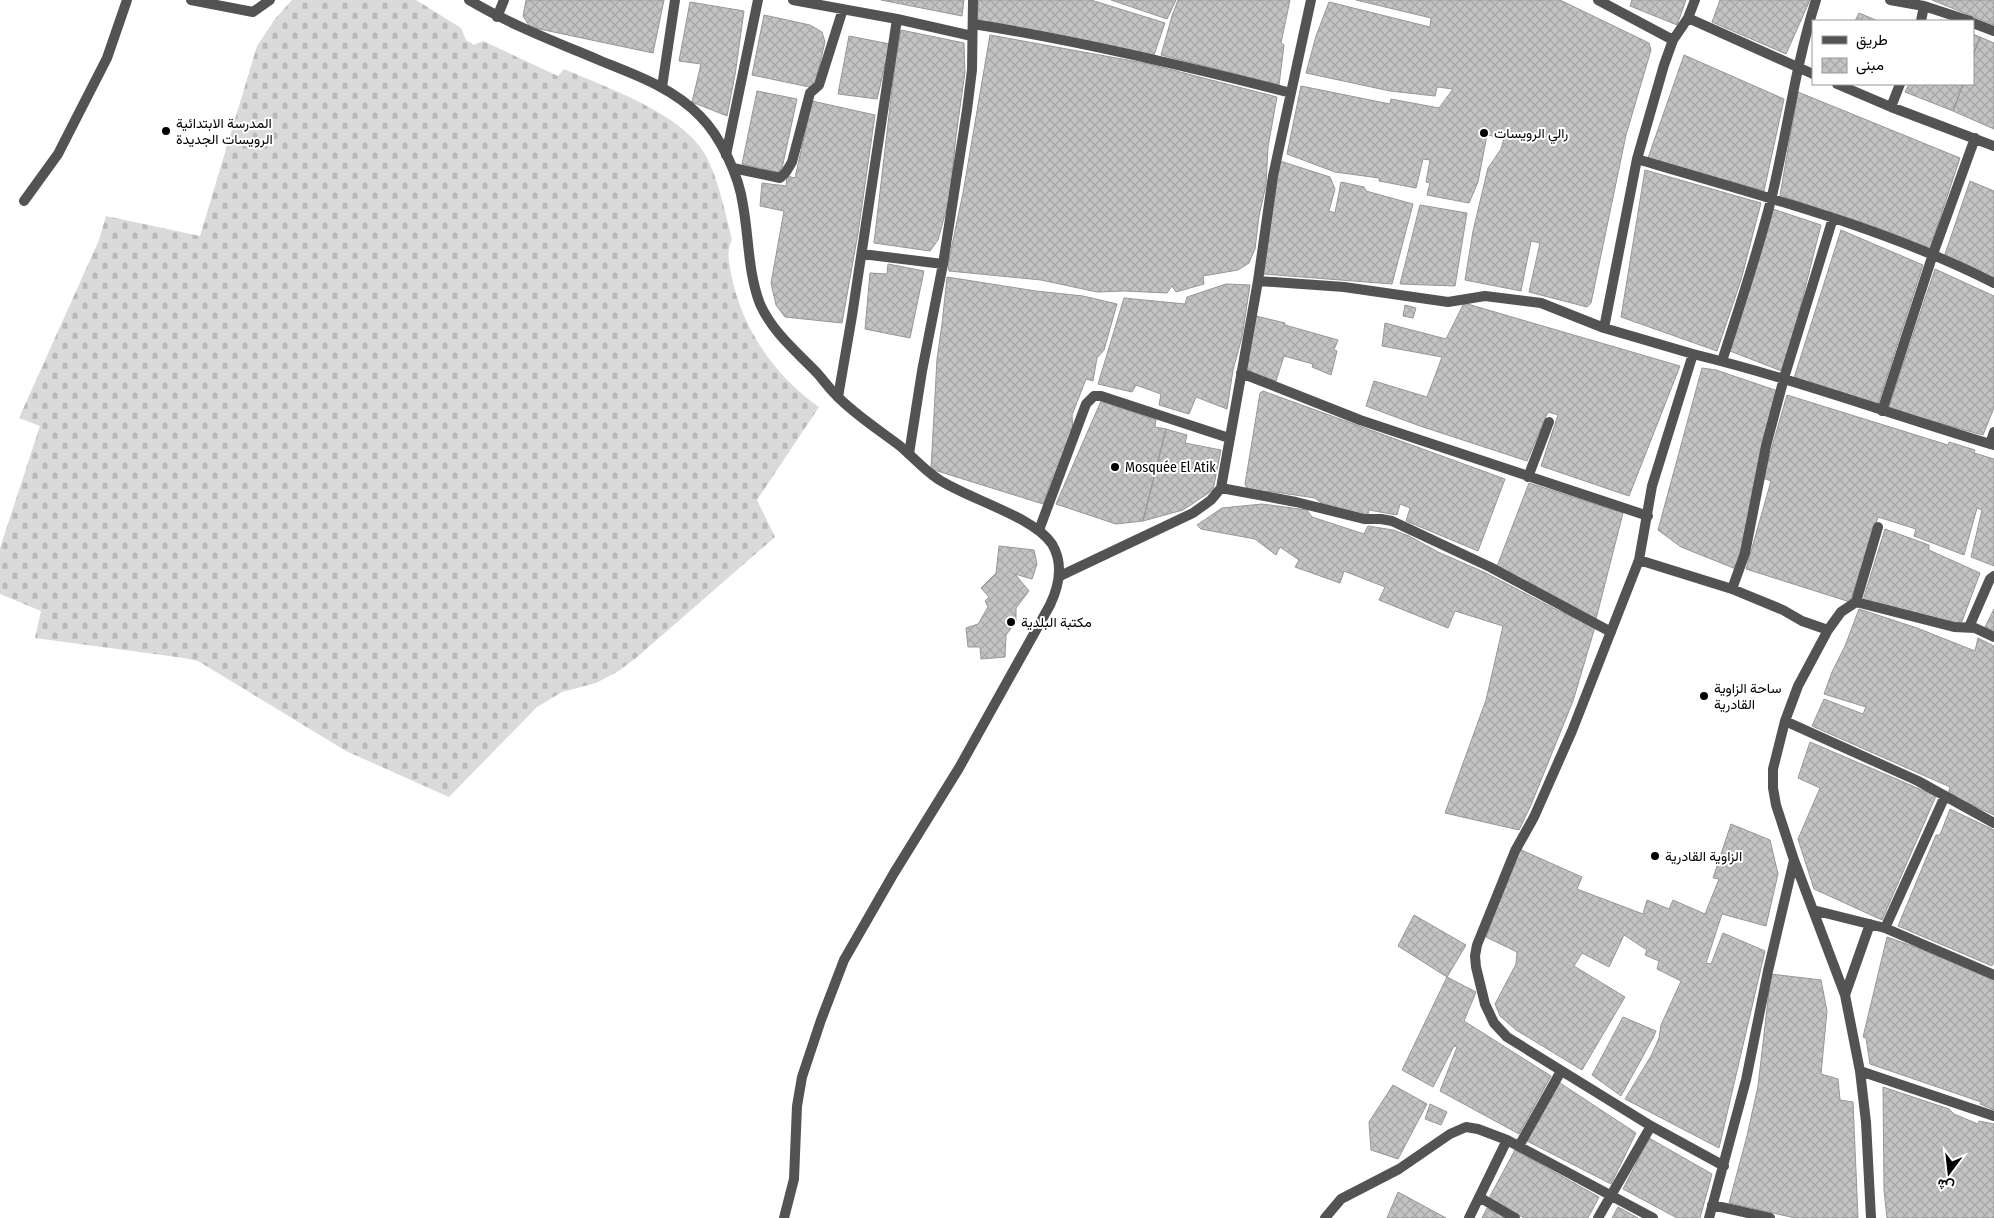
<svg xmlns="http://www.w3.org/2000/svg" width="1994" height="1218" viewBox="0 0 1994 1218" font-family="'Fira Sans Condensed',Vazirmatn,sans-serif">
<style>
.cemetery{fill:url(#cemetery-stones)}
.building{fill:url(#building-cross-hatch);stroke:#979797}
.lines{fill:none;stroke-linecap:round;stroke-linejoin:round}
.minor{stroke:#535353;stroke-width:10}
.tertiary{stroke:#535353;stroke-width:10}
.poi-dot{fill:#000;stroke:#fff;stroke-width:2}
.labels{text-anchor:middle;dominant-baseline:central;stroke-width:4;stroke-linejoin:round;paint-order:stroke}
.poi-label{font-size:14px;fill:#000;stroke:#fff;text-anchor:start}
</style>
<defs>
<pattern id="cemetery-stones" width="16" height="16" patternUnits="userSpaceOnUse" patternTransform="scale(1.25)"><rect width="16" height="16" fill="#dadada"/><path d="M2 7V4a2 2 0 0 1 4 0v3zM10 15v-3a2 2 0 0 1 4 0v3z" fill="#b9b9b9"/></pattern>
<pattern id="building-cross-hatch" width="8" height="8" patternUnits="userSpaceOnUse" patternTransform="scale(1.25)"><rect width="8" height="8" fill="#c3c3c3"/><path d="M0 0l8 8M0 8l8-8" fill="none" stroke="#a6a6a6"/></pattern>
</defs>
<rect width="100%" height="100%" fill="#fff"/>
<path class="cemetery" d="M292,0h124l45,28 5,12 8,5 9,-4 75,35 6,-7c41,18 120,45 142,87 12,22 20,59 26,84 -6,11 -3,21 -1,33 10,54 43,103 88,134l-62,93 18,37 -139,121 -19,14 -21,11 -34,9 -25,15 -88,90 -103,-46 -148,-90 -14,-3 -149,-20 6,-27 -41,-17v-46l40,-122 -21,-8 80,-178 7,-24 94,20 57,-190 18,-27z"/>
<path class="building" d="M526,0h138l-11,53 -123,-26 -7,-11z
M881,0h83l-2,16z
M979,0h112l74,23 -11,32 -178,-35z
M1111,0h65l-9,19z
M1178,0h112l-9,43 3,2 -5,40 -118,-30 11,-39z
M1356,0h204l89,43 2,7 -25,85 -35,168 -4,4 -58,-15 11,-49 -9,-2 -10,50 -56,-11 8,-49 15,-63 13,-19 3,-11 -17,-3 -9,47 -9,21 -42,-8 3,-12 -4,-1 4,-22 -7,-1 -7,29 -37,-7v-3l-44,-6 -48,-18 14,-68 89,18 1,-5 48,9 14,-19 -16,-2 -2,9 -45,-5 -84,-18 10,-37 13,-34 101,25 1,-9z
M1632,0h54l-9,25 -47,-19z
M1720,0h90l-24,54 -74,-32z
M1932,0h62v25z
M690,2l54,9 -9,64 -8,41 -35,-14 9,-38 -22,-3z
M1859,13l19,8h-23z
M764,15l46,10 12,7 3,10 -11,46 -62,-13z
M901,30l63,13 1,29 -9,64 -6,60 -12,44 -8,11 -56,-8 21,-179z
M1973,34l7,3 -7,19z
M990,35l159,29 128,33 -9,50 -2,38 -7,31 -4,33 -6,14 -11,7 -35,6 1,8 -28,8 -4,-6 -5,7 -43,-2 -27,1 -56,-12 -92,-9 -1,-7 15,-71z
M849,36l41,8 -13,55 -39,-5z
M1980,37l14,6v86l-41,-18 10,-27h10v-28z
M1684,55l100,44 -20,92 -116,-33z
M1909,84h54l-10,27 -48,-19z
M757,91l40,8 -16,74 -39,-9z
M1798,92l162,66 -31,93 -149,-56z
M812,101l63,14 -17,118 -16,90 -57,-6 -9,-12 -5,-22 13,-72 -24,-5 2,-23 24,3 1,-10 8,2z
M1280,161l50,16 5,12 -6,22 6,2 6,-31 23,5 2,4 47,13 -21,80 -129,-10z
M1645,170l116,33 -20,77 -24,71 -96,-34z
M1970,181l24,10v87l-50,-21z
M1420,205l47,8 -12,73 -55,-2z
M1773,209l48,16 -37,147 -54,-21z
M1841,230l82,35 -46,143 -83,-30z
M888,264l36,7 -14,67 -45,-9 5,-56 17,1z
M1935,269l59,27v112l-11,27 -95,-26z
M947,277l89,14 47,5 34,8 -13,46 -7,8 -4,23 -7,-2 -14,36 1,19 -15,36 -5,6 -10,28 -112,-35 6,-110 5,-35z
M1226,284l24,1 -8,52 -9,33 -6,39 -31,-12 -7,17 -30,-9 2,-11 -25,-9 -4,7 -34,-8 26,-86 61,6 2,-7z
M1464,303l216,63 -51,130 -88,-30 17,-51 -10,-3 -21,49 -107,-35 -54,-20 8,-25 53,16 15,-40 -60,-11 3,-23 61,16z
M1405,305l11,3 -3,10 -10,-2z
M1256,316l29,7v2l53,15 -4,10 3,1 -6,24 -19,-8 1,-3 -29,-8 -8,25 -32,-11z
M1702,368l14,2 62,21 -42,178 -55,-22 -23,-17z
M1263,391l242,88 -27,72 -72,-30 4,-13 -10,-4 -3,11 -28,-5 -2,7 -46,-14 -6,-5 -40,-6 -27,-1 -3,-7 15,-91z
M1787,395l161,50 1,-3 26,8 -1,3 20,6v107l-23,-9 11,-47 -5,-2 -13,47 -50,-19 2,-7 -38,-12 -28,85 -104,-33 25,-88 -8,-3z
M1101,401l55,19 -1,7 11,2 -23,92 -27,3 -60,-20z
M1166,429l21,6 -2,8 36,7 -8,40 -30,20 -40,11z
M1529,483l94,30 -27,106 -100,-50z
M1262,504l45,6 5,7 52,17 4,-8 25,4 16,6 29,16 48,21 71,37 38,17 -22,74 -42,104 -12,25 -74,-17 41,-113 17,-74 -48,-15 -7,17 -69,-28 6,-13 -41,-16 -4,12 -45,-16 4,-7 -19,-13 -4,8 -21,-16 -54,-10 -4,-4 25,-17z
M1885,529l44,16v5l51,23 -19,51 -98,-24z
M999,546l35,4 3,14 -5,15 -17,-5 14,17 -13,17v14l-10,13 -1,22 -24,2 -1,-12h-12l-2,-19 12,-4 10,-17 -3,-6 4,-4 -8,-9 15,-15z
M1859,609l58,19 58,23 3,-13 16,8v169l-46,-21 2,-7 -138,-61 12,-27 39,15 3,-7 -42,-13 8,-22 13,-26z
M1994,609v23l-9,-5z
M1810,742l126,54 -54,124 -68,-31 -16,-50 22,-51 -22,-10z
M1950,809l44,21v132l-2,4 -94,-40 38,-91h4z
M1731,824l39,16 8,34 -12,52 -44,-12 -16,49 5,1 12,-31 42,18 -46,197 -94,-49 26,-43 8,-18 2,-13 20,-44 -24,-12 2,-8 -14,-6 2,-5 -23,-15 -15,32 -27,-14 -8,13 51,31 -43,73 -66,-40 -16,-14 -5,-12 21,-40 1,-12 -31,-15 33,-88 63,28 -5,12 66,25 4,-14 22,9 4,-9 32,14 14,-35 -6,-1z
M1414,915l52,30 -19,32 -49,-31z
M1887,937l34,12 73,31v130l-14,-6 1,-2 -111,-38 -4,-26 -3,-1z
M1771,974l50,6 6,31 -6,63 17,5 2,21 13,2 5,116h-63l-66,-15 18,-67 11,-50z
M1447,977l29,15 -12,29 87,55 -32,58 -79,-43 17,-44 -3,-1 -21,41 -31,-17z
M1623,1017l33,14 -3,7 -32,58 -29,-21z
M1557,1081l79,52 -25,51 -86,-44z
M1393,1085l34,19 -29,55 -27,-9 -2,-28z
M1883,1087l66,22 5,5 24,10 1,-3 15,3v94h-107l-3,-28z
M1430,1104l17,8 -6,13 -16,-6z
M1649,1138l63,36 -12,44h-23l-54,-29z
M1515,1150l84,47 -11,21h-64l-35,-20z
M1398,1192l48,26h-59z
M1618,1207l20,11h-26z
M1487,1208l20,10h-25z"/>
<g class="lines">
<path class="minor" d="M191,0l62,12 17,-12
M793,0l104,19 75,17
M1598,0l75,40
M1890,0l34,6 -3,15
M1924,6l46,15
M497,17l7,-17
M1688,18l7,-18
M1973,23l21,8
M973,24c108,17 213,42 318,69
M1813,74l-125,-56 -15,22 -9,25 -27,94 -33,169 89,26 -41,132 -13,74 93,29 51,21 19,11 26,9
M1837,84l54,23 103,39
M662,87l13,-87
M1891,107l9,-23
M726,155l32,-155
M1637,159c120,36 245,67 357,124
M733,168l47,10 6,-6 6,-10 18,-69 9,-8 24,-76
M24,201l34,-47 49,-96 20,-58
M862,254l81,10
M1258,281l86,6 104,15 37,-6 56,7 63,25
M1693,354c102,25 200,61 301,91
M1722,361c17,-53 35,-106 49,-161 16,-66 24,-134 45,-200
M1241,373l119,47 288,96
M838,397l14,-81 45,-297
M1882,411l51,-157 42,-116
M1990,444l4,-12
M909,454l13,-83 21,-107 24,-154 5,-40 1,-70
M1528,477l21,-55
M1221,488l75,14 68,17h17l11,2 98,46 121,65
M1039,530l47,-126 8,-8h7l128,42
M1639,560l-67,171 -38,86 -19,34 -38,94 -2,11 1,11 9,37 9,19 13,14 144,89 73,40
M1060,576l133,-63 18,-13 10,-12 37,-207 15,-105 38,-176
M1732,589l13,-36 21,-107 18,-68 49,-160
M1856,602l22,-75
M1969,627l21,-48 4,-3
M1785,721l133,60 76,42
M1813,910l72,18 109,47
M1885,928l60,-132
M1845,995l25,-71
M1860,1071l134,45
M1519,1146l42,-75
M1479,1197l36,21
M1712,1205l58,13
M1325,1218l16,-19 58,-30 51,-35 16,-7 12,2 29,11 146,78
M1469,1218l38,-78
M1598,1218l53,-92
M1709,1218l37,-138 22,-109 26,-111
M1871,1218l-5,-96 -6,-51 -15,-76 -51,-135 -18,-55 -3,-17v-19l12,-48 13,-35 30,-56 13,-18 15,-10 98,25 21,1 19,9"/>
<path class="tertiary" d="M469,0c42,25 87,42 132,61 35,14 72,27 99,55 21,21 39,60 43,89 6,33 5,68 17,99 13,29 37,48 58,70 6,7 11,14 18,21 18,19 43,35 64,51 13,11 24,24 38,33 30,20 95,37 114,65 12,20 7,42 -2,61l-91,163 -65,105 -50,87 -23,60 -19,57 -5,29 -3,73 -10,39"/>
</g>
<g class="poi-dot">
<circle cx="166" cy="131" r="5"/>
<circle cx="1484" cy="133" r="5"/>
<circle cx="1115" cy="467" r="5"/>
<circle cx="1011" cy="622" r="5"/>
<circle cx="1704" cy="696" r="5"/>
<circle cx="1655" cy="856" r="5"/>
</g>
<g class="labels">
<g class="poi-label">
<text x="176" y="123">المدرسة الابتدائية<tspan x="176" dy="16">الرويسات الجديدة</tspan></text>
<text x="1494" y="133">رالي الرويسات</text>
<text x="1125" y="467">Mosquée El Atik</text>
<text x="1021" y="622">مكتبة البلدية</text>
<text x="1714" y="688">ساحة الزاوية<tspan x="1714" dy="16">القادرية</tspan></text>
<text x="1665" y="856">الزاوية القادرية</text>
</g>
</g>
<rect x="1812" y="20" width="162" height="65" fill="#ffffff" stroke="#999999"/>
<rect x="1822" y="36" width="25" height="8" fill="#535353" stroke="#999999"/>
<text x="1856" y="45" font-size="15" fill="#000000">طريق</text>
<rect x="1822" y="58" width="25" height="15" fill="url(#building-cross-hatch)" stroke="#999999"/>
<text x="1856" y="70" font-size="15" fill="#000000">مبنى</text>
<g transform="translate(1949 1173) rotate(195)" stroke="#ffffff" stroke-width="4" paint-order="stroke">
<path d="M0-4L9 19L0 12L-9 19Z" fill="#000000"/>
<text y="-8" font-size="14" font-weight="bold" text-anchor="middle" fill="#000000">ش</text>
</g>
</svg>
